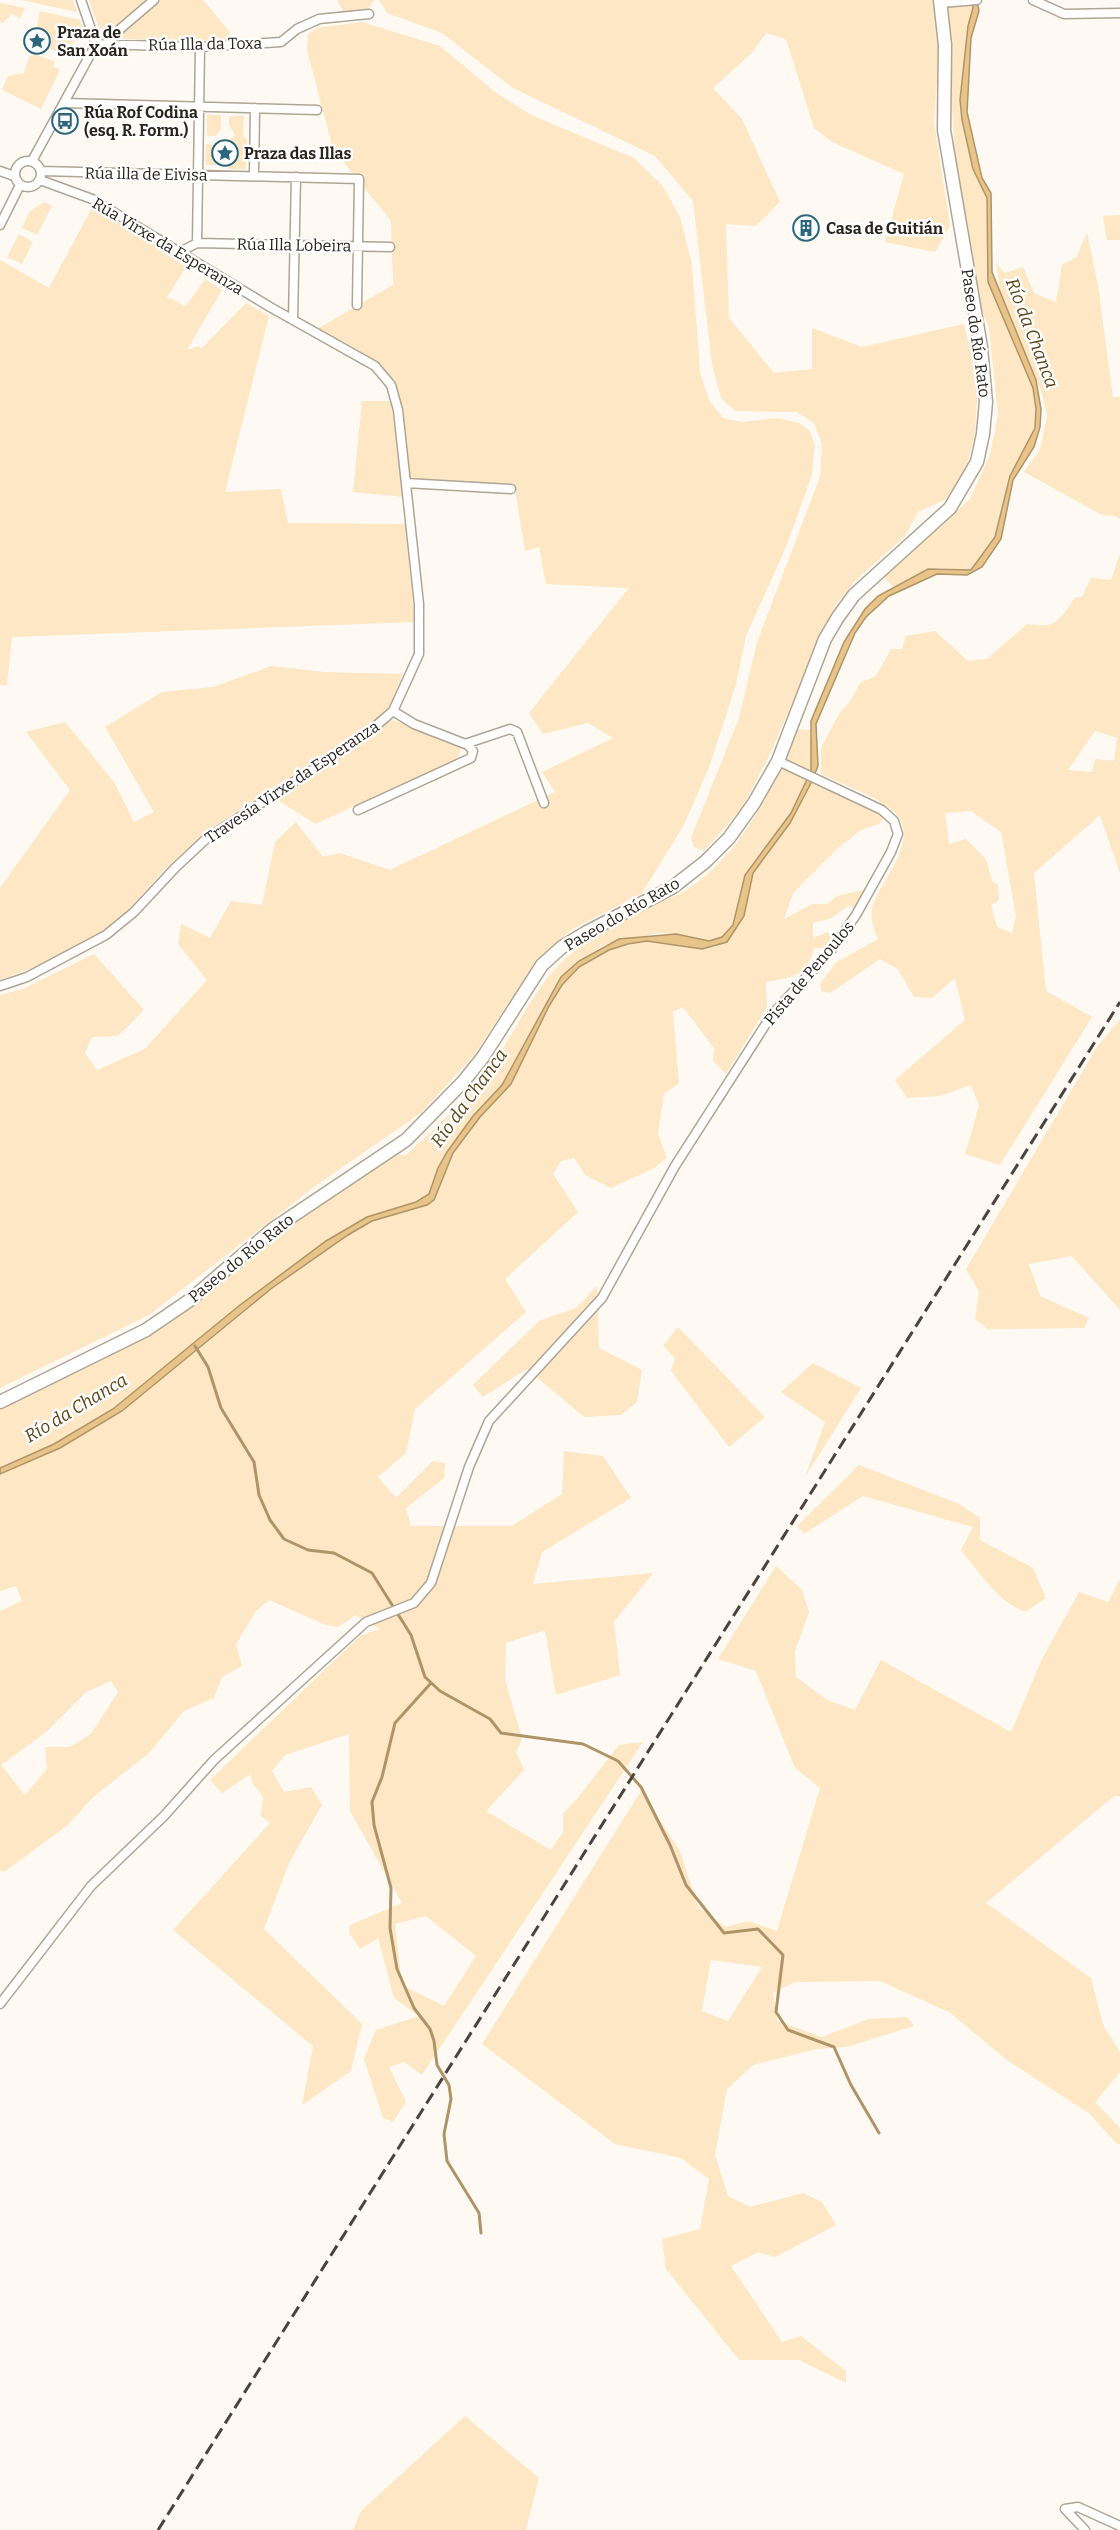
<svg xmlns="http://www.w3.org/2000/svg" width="1120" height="2530" viewBox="0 0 1120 2530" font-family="Bitter,serif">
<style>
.green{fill:#fde7c4;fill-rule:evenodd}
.water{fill:#e9c488;stroke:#af9468;stroke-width:1.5}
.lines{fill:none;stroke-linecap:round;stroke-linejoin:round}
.stream{stroke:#af9468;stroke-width:3}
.street-casing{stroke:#afa595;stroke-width:11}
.secondary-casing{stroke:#afa595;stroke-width:15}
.street{stroke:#fff;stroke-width:8}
.secondary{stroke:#fff;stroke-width:12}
.rail{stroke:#48443e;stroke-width:3;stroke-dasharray:12 6;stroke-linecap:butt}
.labels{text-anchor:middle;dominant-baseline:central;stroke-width:5;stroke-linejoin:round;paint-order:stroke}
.poi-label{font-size:16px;font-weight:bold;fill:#28241e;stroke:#fff;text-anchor:start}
.street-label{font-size:16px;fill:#28241e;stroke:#fff}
.water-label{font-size:18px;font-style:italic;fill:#5f4618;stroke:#fff}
</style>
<rect width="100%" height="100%" fill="#fefaf3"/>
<path class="green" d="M21,0h52l4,12z
M89,0h58l-38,35 -8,-1z
M157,0h46l26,31 3,11 -116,-3 10,-14z
M337,0h38l-10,12 -21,1z
M379,0h555l5,54 -5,68 16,104 -15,26 -50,-10 19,-68 -72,-32 -18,-14 -28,-89 -20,-6 -14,20 -39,35 29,31 38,83 -24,24 -30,-2 3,94 45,55 38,-4v-41l50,19 102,-23 14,61 -3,49 -9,36 -21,30 -26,11 -14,25 -48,43 -21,25 -67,152 -27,52 -38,43 -10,-4 -3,-9 48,-120 18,-76 63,-165 2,-33 -8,-21 -17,-11 -62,-1 -14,-13 -9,-34 -19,-163 -38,-45 -142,-68 -71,-55 -55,-20z
M946,0h26l1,8 -5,18 -8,74 2,20 11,49 14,29 1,84 45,106 3,21 -1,19 -25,48 -15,61 -23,33 -33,-2 -46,19 -9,-10 86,-78 20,-44 8,-40 -9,-87 -9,-22 -25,-148z
M0,3l25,5 -5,10 -8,-4 -9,9 -3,-1z
M40,11l40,9 2,6 -15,30 -33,-14z
M362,22l78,24 55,46 38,24 101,42 28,27 18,32 12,47 8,108 9,28 14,18 18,4 36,-4 22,5 10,7 6,14 -3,30 -25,71 -41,91 -10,48 -26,81 -26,60 -42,68 -71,37 -38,35 -58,89 -54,59 -103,71 -169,131 -149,73v-393l23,-6 71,-35 50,56 -26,26 -26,1 -7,16 12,17 48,-21 62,-69 -29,-36 3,-20 29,14 21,-37 31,4 13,-63 21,-20 27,35 16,-4 51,17 165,-78 -13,-20 71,-34 -25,-15 -45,11 -14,-21 100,-125 -83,-4 -7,-37 -14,4 -11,-68h-57l-48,-5c-4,-43 -3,-91 -39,-120 -15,-12 -36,-21 -53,-29l76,-44 -2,-64 -58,-72 -26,-99 1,-16 9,-6z
M34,54l20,7v6l6,3 -19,39 -39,-19 6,-14 16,-3 5,-16z
M207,115h14v14l-6,7h-8z
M229,116h15l-1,21 4,1 -1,31h-18l1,-13 -8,-8 14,-13 -6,-10z
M206,144l8,1 6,5 1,15h-15z
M44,202l8,4 -15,29 -15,-7 7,-16z
M93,206l93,61 -19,30 19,9 19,-27 17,11 -35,60 12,-4 2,3 45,-46 23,13 -44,176 56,-3 7,34 117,1 10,98 -403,15 -5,48h-7v-425l49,28z
M1120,215v25h-13l-4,-24z
M1087,232l11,53 15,112h7v122l-5,-3 -13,-1 -78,-43 16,-22 7,-34 -5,-23 -42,-103 -4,-27 9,10 18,-6 11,26 22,9 6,-37 15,-8z
M19,234l14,8 -11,22 -15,-7z
M362,401h30l6,28 5,68 -50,-5z
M1120,553v321l-20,-59 -66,58 12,118 46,26 -92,148 -35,-11 14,-48 -8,-21 -32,11 -32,2 -12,-18 70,-60 -10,-42 -23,20 -18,-1 -16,-28 -18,-10 -50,34 -9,-2 -1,-8 17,-21 41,-23c-4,-9 -8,-20 -6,-31 7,-27 54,-72 19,-99 -19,-15 -48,-24 -70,-35v-26l19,-36 9,-9 11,-20 16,-7 15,-27h11l4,-13 29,-5 33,30 19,-2 40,-35c32,5 31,-4 49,-27h6l9,-19 20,2zM1095,731l22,7 -3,23 -19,-2 -3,13 -24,-2zM971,811l30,21 15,84 -4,17 -15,-6 -6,-22 8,-5 -1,-15 -6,-4 -6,-22 -20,-20 -17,5 -4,-31z
M271,666l53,6 79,2 -19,46 -72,42 -107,71 -40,36 -50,56 -45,29 -70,26v-92l70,-98 -44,-58 39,-10 49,60 20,40 20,-10 -49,-85 57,-35 51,-5z
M390,720c12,1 66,22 71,29l-4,10 -142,65 -40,-26 84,-54z
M795,729l15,1 3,26 -2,15 -20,42 -46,62 -12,50 -11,12 -13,4 -33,-7 -18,-1 -54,12 -25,16 -18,16 -59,108 -29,31 -26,37 -9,15 -8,26 -104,47 -86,64 -127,104 -59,35 -54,24v-60l122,-59 54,-31 113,-94 109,-70 7,2c33,-30 65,-59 90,-96 23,-33 40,-74 70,-101 26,-23 59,-40 89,-55 9,-4 18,-6 26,-10 59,-34 93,-104 115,-165z
M811,783l75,33 -7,8 -18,6 -23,18 -45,45 -9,26 28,-15h15l10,-8 29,-7 -12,20 -5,-4 -17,13 -19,5v15l15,-6 4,8 -8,8h-10c-7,29 -22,29 -48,34l1,25 -41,67 -13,-13 1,-13 -31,-41 -10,5 6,71 -15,11 -6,40 9,24 -13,10 -43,20 -26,-13 -11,-17 -13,3 -8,13 25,38 -73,67 21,33 -111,97 -9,44 -28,24 18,21 37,-37 12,2 -1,15 -38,30 5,18h101l50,-32 2,-43 39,5 28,42 -89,54 -9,32 120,-11 -39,49 6,53 -64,20 -11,-65 -39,13 -1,36 17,60 -6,13 8,18 -38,41 65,39 12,-18v-19l13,-13 43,-55 24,-3 -221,333 -18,-13 -15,5 17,35 -13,20 -10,-4 -19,-59 12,-29 43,-14 -25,-18 -16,-60 -18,11 -11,-16 1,-8 52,-22 -52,-92 -1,-77 -64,21 -13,16 12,21 27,-5 11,18 -32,56 -26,68 98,95 -11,47 -49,34 11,-59 -140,-116 97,-107 -9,-7 2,-20 -11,-13 -1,-9 -29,19 -12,-13 150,-144 20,-7 -24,-14 -18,12 -12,-2 -57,-25 -13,11 -20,33 6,22 -20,11 -8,21 -30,13 -36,43 -55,43 -25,28 -64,47 -4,-2v-259l22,-10 -6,-15 -16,5v-117l60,-26 62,-37 150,-123 76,-53 24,-14 55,-16 15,-24 11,-28 27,-36 31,-33 38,-78 13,-21 17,-18 30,-17 38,-9 44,7 23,-1 30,-31 9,-43 37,-50zM111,1681l7,11 -27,42 -21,13h-25l2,22 -22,26 -24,-30 45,-33 40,-40zM426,1916l50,40 -32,50 -42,-21 -7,-61z
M1120,1019v291l-48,-54 -43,8 11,32 49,22 -5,10 -97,1 -12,-10 4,-28 -13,-22 131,-222z
M597,1286l2,62 43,22 -5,32 -16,13 -37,2 -57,-48 -44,28 -10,-12 66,-64 37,-13z
M678,1327l87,90 -36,30 -58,-76 4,-13 -12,-12z
M813,1363l48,25 -56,89 20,-55 -44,-30z
M859,1465l100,39 21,14v22l53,28 13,30 -21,14c-29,-12 -45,-39 -64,-62l12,-23 -110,-31 -59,38 -7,-8z
M776,1566l26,24 7,22 -14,39 1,26 31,23 28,10 26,-50 130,72 31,-73 37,-67 29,10 12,-23v217h-6l-128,107 105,75 12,47 17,27v20l-25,30 25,26v16h-3l-27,-30 -83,-54 -58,-48 -69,-31 -85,1 -22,11 4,28 45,16 47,-18 38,-2 7,9 -67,21 -30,2 -64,16 -26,24 -12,66 13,41 22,11 53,-14 19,9 14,23 -61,32 -17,-5 -27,14 51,76 19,-6 45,35v12l-47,-23h-60l-73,-91 -4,-30 38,-10 9,-50 -28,-21 -66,-14 -133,-100 159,-253 39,60 18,56 28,20 22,-6 29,10 43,-143 -25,-20 -39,-97 -38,-12zM711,1960l51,7 -34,54 -26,-10z
M465,2416l74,62 -13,52h-173l8,-19z"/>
<path class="water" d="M972,0h5l2,11 -8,27 -4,74 15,66 9,15 1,79 44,108 5,29 -1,18 -6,20 -21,33 -12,59 -19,28 -15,8 -30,-1 -48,22 -23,21 -11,16 -39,91 2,42 -7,17 -21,40 -37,50 -9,43 -17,26 -25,7 -55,-8 -19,3 -19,6 -30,17 -17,18 -13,21 -38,78 -31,33 -27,36 -19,47 -7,5 -55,16 -24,14 -76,53 -150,123 -62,37 -60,26v-6l54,-24 59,-35 127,-104 86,-64 41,-24 49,-15 13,-8 9,-26 9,-16 26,-36 29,-31 59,-108 18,-16 40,-22 57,-5 33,7 13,-4 11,-12 12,-50 46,-62 20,-42v-50l33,-79 21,-33 13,-13 50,-27 43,1 24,-33 15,-61 25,-48 1,-19 -3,-21 -45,-106 -1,-84 -14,-29 -11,-49 -2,-20 8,-74 5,-18z"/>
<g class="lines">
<path class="stream" d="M195,1346l13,21 13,41 33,54 5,33 11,25 14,19 24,11 26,3 38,20 39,62 14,42 15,14 50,28 11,14 82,11 35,17 23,26 29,58 16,40 38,48 34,-4 25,26 -7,57 12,18 46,17 17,38 28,48
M431,1683l-36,40 -13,54 -10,25 2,23 17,63 -1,40 7,41 17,39 16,21 4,12 3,24 12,20 2,14 -7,35 3,27 32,52 2,20"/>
<g class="street-casing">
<path id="street" d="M1033,0l31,14 56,-1
M941,3l36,-3
M96,44l104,3 81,-5 16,-13 22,-10 50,-5
M106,45l14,-16 34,-29
M65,103l252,7
M15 174a13 13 0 1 1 26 0a13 13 0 1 1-26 0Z
M32,161l64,-117 -15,-44
M0,171l14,5
M41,171l318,8 -2,126
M254,175l1,-67
M0,225l20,-40
M197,243l193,4
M180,252l17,-9 3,-196
M293,320l3,-143
M406,483l105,6
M465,744l45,-15 7,3 27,71
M358,810l113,-52 2,-7 -5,-6 -54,-21 -21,-13
M0,986l27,-9 79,-42 28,-23 41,-44 31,-29 158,-103 29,-25 26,-57v-50l-21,-194 -7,-25 -16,-19 -105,-59 -178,-108 -52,-19
M0,2004l91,-118 73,-70 50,-56 152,-138 48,-19 17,-20 38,-116 20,-46 113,-123 73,-132 96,-150 61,-67 24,-34 35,-63 7,-18 -4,-13 -12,-11 -104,-49
M1065,2509l13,-2 42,19
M1065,2509l20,21"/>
</g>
<g class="secondary-casing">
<path id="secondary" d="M0,1402l146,-72 44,-30 83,-71 133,-89 57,-58 20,-25 59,-92 20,-18 25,-15 86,-45 32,-25 24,-24 25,-35 24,-42 47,-122 13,-22 16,-22 96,-87 27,-46 6,-28 3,-32 -5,-55 -37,-217 1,-85 -5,-45"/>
</g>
<use href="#street" class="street"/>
<use href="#secondary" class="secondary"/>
<path class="rail" d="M158,2530l962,-1528"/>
</g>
<defs>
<g id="sight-ring" transform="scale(1.35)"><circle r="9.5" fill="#fff" stroke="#2b657e" stroke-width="1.5"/><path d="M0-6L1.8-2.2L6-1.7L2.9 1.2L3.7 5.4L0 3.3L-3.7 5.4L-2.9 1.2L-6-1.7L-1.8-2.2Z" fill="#2b657e"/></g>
<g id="bus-ring" transform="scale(1.35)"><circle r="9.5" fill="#fff" stroke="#2b657e" stroke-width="1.5"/><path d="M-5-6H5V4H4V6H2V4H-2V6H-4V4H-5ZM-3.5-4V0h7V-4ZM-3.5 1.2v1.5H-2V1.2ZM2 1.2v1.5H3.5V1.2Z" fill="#2b657e"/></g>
<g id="building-ring" transform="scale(1.35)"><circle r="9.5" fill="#fff" stroke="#2b657e" stroke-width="1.5"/><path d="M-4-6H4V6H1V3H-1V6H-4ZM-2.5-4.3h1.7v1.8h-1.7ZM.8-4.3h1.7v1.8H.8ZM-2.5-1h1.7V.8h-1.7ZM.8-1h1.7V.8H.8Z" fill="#2b657e"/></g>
</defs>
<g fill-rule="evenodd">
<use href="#sight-ring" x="37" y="41"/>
<use href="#bus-ring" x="65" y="121"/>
<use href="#sight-ring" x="225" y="153"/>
<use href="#building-ring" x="806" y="228"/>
</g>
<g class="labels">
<g class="poi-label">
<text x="57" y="32">Praza de<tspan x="57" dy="18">San Xoán</tspan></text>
<text x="84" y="112">Rúa Rof Codina<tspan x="84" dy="18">(esq. R. Form.)</tspan></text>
<text x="244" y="153">Praza das Illas</text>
<text x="826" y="228">Casa de Guitián</text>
</g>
<g class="street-label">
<text transform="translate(205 44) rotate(-1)">Rúa Illa da Toxa</text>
<text transform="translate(146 174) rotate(1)">Rúa illa de Eivisa</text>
<text transform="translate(294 245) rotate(1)">Rúa Illa Lobeira</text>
<text transform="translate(168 246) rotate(31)">Rúa Virxe da Esperanza</text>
<text transform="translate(976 333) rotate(82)">Paseo do Río Rato</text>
<text transform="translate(292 782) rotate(-34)">Travesía Virxe da Esperanza</text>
<text transform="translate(622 914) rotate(-30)">Paseo do Río Rato</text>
<text transform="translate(809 973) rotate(-50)">Pista de Penoulos</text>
<text transform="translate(241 1258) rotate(-39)">Paseo do Río Rato</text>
</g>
<g class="water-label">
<text transform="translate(1032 333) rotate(69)">Río da Chanca</text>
<text transform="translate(469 1098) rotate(-54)">Río da Chanca</text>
<text transform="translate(76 1408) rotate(-31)">Río da Chanca</text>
</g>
</g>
</svg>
